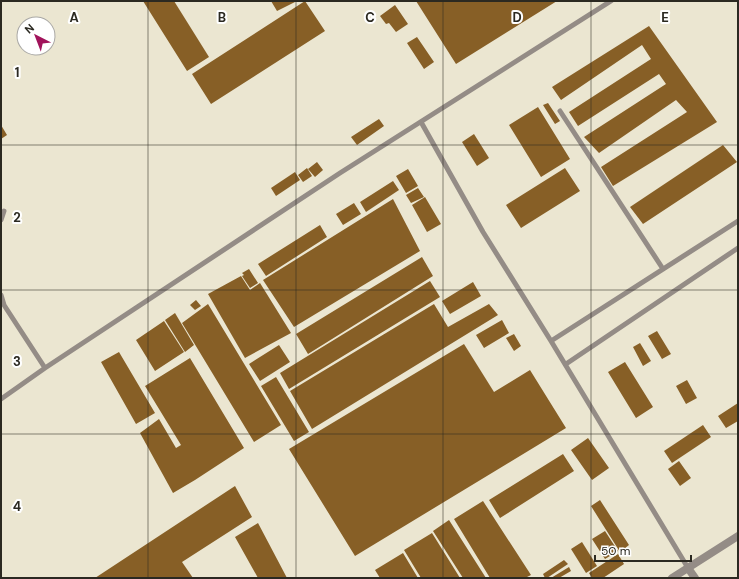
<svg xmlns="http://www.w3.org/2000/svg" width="739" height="579" viewBox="0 0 739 579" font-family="'DM Sans',sans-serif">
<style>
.building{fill:#875f26}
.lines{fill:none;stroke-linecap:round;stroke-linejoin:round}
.lane{stroke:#948c86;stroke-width:5}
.street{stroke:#948c86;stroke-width:8}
.grid{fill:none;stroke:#2b2921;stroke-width:1;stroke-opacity:0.55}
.grid-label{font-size:13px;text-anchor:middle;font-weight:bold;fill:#2b2921;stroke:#fff;stroke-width:4;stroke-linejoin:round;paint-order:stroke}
</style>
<rect width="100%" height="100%" fill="#ebe6d1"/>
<path class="building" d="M143,1h31l35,56 -22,14z
M271,1h26l-20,10z
M305,1l20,30 -114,73 -19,-30z
M416,1h141l-101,63z
M395,5l13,19 -12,8 -7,-9 -3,1 -6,-8z
M649,26l68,96 -104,64 -12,-19 86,-55 -11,-12 -77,53 -15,-16 82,-53 -7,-10 -81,52 -9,-14 82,-53 -9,-14 -81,55 -9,-13z
M417,37l17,25 -10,7 -17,-26z
M548,103l12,18 -5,3 -12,-19z
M538,107l32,52 -29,18 -32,-52z
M379,119l5,7 -27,19 -6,-8z
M1,125l6,10 -6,4z
M474,134l15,24 -12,8 -15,-24z
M723,145l14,17 -94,62 -13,-17z
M317,162l6,8 -8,7 -7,-8z
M307,168l5,8 -9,6 -5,-7z
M565,168l15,23 -59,37 -15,-23z
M408,169l10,17 -12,7 -10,-17z
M295,172l5,8 -24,16 -5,-8z
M393,181l6,9 -33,22 -6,-10z
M418,188l6,9 -13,6 -5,-8z
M425,197l16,27 -14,8 -15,-27z
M393,199l27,52 -126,76 -31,-47z
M354,203l7,11 -18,11 -7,-11z
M320,225l7,12 -61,39 -8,-12z
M422,257l11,19 -125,78 -12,-20z
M249,269l9,14 -8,5 -8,-12 2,-1 -2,-2z
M241,276l9,14 10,-7 31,50 -46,25 -37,-64z
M430,281l10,16 -151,92 -9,-16z
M473,282l8,14 -31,18 -8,-13z
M196,300l5,6 -6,4 -5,-5z
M208,304l73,121 -27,17 -72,-119z
M434,304l14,23 41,-23 9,11 -186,114 -22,-38z
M175,313l19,32 -9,7 -20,-32z
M502,320l7,13 -25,15 -8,-13z
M164,321l20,31 -29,19 -19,-31z
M657,331l14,23 -9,5 -14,-23z
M514,334l7,12 -7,5 -8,-13z
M640,343l11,18 -8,5 -10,-19z
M464,344l30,48 36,-22 36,58 -211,128 -66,-107z
M279,345l11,17 -30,19 -11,-17z
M119,352l36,61 -19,11 -35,-62z
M190,358l54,90 -49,32 -22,13 -33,-60 19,-14 17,29 5,-3 -36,-59z
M625,362l28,45 -17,11 -28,-46z
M276,377l33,55 -15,9 -33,-55z
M687,380l10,18 -11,6 -10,-18z
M738,403v18l-12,7 -8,-12z
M703,425l8,12 -39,26 -8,-12z
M588,438l21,30 -17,12 -21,-30z
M563,454l11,17 -74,47 -11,-18z
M679,461l12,17 -11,8 -12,-17z
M235,486l17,31 -70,45 11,16h-98z
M600,500l29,45 -9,7 -29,-46z
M483,501l48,74 -6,3h-35l-36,-59z
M449,520l37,58h-23l-30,-47z
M258,523l29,55h-29l-23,-41z
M605,531l13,20 -13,8 -13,-20z
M432,533l28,45h-39l-17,-28z
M582,542l15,24 -11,7 -15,-24z
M403,553l15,25h-38l-5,-8z
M618,554l6,10 -21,14h-11l-3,-5z
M564,560l4,4 -21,14h-2l-2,-4z
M569,567l2,4 -12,7h-8z"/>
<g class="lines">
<path class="lane" d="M560,111l103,158
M421,122l62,110 68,109 137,227
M1,220l3,-9
M1,295l3,10 41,63
M551,341l187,-120
M566,364l172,-116
M1,399l44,-31 295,-195 271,-172"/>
<path class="street" d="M688,568l7,10
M672,578l66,-42"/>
</g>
<path class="grid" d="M148,1v577M296,1v577M443,1v577M591,1v577M1,145h737M1,290h737M1,434h737"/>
<g class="grid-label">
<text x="74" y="22">A</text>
<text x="222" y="22">B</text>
<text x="370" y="22">C</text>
<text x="517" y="22">D</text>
<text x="665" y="22">E</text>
<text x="17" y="77">1</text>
<text x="17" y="222">2</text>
<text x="17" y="366">3</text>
<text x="17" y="511">4</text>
</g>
<rect width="739" height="579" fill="none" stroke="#2b2921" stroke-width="4"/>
<g transform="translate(36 36) rotate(318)"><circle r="19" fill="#ffffff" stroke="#aaa9a6"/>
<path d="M0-3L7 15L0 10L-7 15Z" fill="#a1135b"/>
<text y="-6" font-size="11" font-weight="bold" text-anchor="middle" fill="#2b2921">N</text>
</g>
<path d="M595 555v6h96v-6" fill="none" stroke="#2b2921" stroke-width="2"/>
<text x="601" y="555" font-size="12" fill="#2b2921" stroke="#ffffff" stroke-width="3" paint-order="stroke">50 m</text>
</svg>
